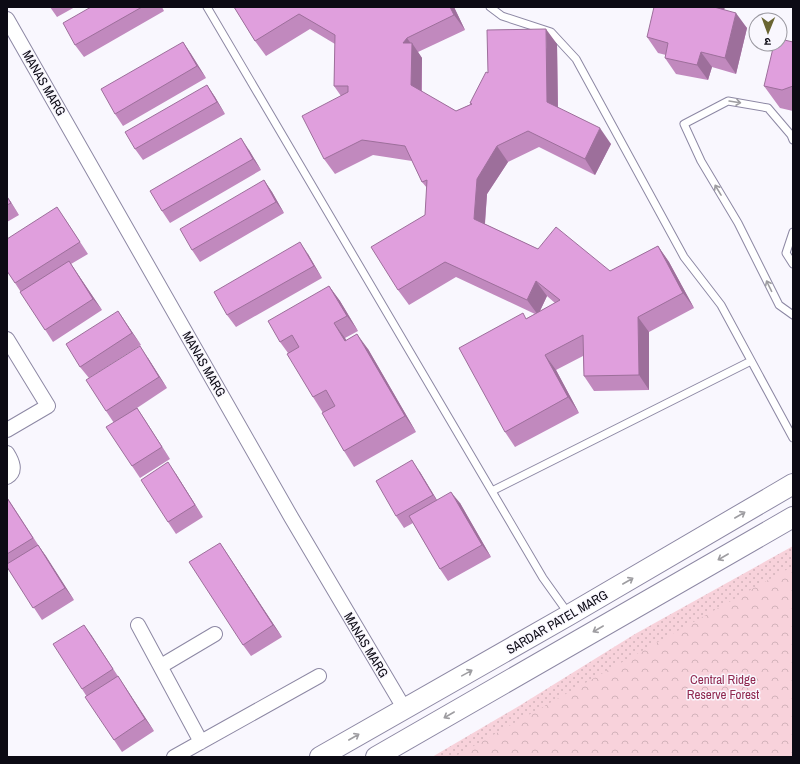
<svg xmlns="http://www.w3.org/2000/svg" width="800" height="764" viewBox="0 0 800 764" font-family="'Archivo Narrow','Noto Sans Devanagari',sans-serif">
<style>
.grass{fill:url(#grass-dots)}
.forest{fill:url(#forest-crowns)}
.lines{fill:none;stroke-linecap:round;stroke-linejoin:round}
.service-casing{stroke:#8d88a4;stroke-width:9}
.minor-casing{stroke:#8d88a4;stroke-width:16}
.secondary-casing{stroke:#8d88a4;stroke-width:22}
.service{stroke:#fff;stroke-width:7}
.minor{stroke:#fff;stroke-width:14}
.secondary{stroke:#fff;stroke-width:20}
.wall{fill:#c189be;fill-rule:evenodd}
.shaded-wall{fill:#9d6f9b}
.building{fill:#e09fdd;stroke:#9d6f9b}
.oneway{stroke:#9e9da1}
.labels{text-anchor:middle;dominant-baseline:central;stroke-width:3;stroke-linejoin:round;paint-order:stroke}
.street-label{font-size:13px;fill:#0c0a14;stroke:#f9f7fe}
.park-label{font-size:13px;fill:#90284f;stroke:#f9f7fe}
</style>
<defs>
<pattern id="grass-dots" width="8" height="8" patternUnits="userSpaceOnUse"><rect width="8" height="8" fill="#f8d2db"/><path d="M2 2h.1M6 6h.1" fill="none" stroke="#d3b3bb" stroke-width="1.8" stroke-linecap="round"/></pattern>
<pattern id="forest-crowns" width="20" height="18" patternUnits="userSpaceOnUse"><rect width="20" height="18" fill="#f8d2db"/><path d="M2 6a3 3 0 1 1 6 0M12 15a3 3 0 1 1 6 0" fill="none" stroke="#d3b3bb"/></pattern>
</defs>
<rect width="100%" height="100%" fill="#f9f7fe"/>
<path class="grass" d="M793,546v211h-361l87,-51 116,-72z"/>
<path class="forest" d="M793,566v191h-339z"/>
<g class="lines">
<g class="service-casing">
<path id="service" d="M207,7l336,571 25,35
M490,7l12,9 49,16 25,27 108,198 37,48 72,133
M793,140l-2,-5 -23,-27 -40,-7 -44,23 17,37 37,62 41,82 14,10
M793,232l-7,21 7,11
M492,491l259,-130"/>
</g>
<g class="minor-casing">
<path id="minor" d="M7,19l284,498 113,191
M7,339l41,67 -41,24
M7,453c5,8 10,18 0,24
M138,625l63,117
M161,666l54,-32
M174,757l145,-81"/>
</g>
<g class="secondary-casing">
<path id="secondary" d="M320,757l249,-142 224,-131
M376,757l417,-240"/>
</g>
<use href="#service" class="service"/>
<use href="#minor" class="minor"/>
<use href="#secondary" class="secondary"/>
</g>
<path class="wall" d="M50,7h25l-18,10z
M91,7h71l2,4 -80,46 -9,-12z
M234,7h220l11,23 -47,22 4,6v34l34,19 15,-7 -1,-1 18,-30 69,-29 1,64 53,36 -16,31 -56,-28 -31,15 -21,32 -2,30 53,25 72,22 48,-25 11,16 25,46 -45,24v58l-55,1 -10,-15 -1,-20 -27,14 23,43 -64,34 -10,-15 22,-114 8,-4 -79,-37 -47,28 -11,-15 27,-75 2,-27 -5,-6 -10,-21 -39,-6 -38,19 -11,-15 17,-63 -7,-10 1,-42 -25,-15 -44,27 -11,-15zM547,296l8,7 -15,8z
M724,10l23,18 -11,46 -24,-7 -4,13 -32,-6 -11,-16 1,-3 -8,-2 -11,-16z
M183,42l8,12 15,24 -83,48 -8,-12z
M793,42v69l-13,-3 -16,-22z
M207,85l8,12 10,17 -82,46 -8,-11z
M249,150l12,20 -91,53 -8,-12z
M264,180l8,12 12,21 -84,49 -8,-12z
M7,196l12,19 -12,7z
M65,219l23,35 -17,10 31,46 -49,32 -38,-59z
M308,254l14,24 -86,49 -9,-12z
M329,286l11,15 18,30 -13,7 1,2 22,9 48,83 -62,35 -10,-16 -21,-38 -10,-16 -25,-44 -8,-11z
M118,311l23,34 -52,33 -9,-11z
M148,358l19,30 -30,20 33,51 -30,19 -8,-12 -18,-43 -8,-12z
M420,472l17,28 23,3 31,54 -43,24 -8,-12 -27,-46 -9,5 -8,-12z
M176,474l27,43 -27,17 -8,-12z
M7,497l67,103 -32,20 -35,-53z
M220,543l62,94 -31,19 -8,-11z
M84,625l70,106 -32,21 -8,-12 -32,-51z"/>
<path class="shaded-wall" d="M450,7h4l11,23 -11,-15z
M711,7h14l-4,14z
M736,13l11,15 -11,46 -11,-16z
M546,29l11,15 1,74 -11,-16z
M407,38l5,7v-2l10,15 -1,43 -10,-16 -8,-42z
M183,42l8,12 15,24 -9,-12z
M701,52l11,15 -4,13 -11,-15z
M207,85l8,12 10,17 -8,-12z
M600,128l11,16 -16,31 -10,-16z
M241,138l8,12 12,20 -8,-11z
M497,146l11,16 -21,32 -3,40 -10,-15 3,-40z
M264,180l8,12 12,21 -8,-11z
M7,196l12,19 -12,-18z
M300,242l8,12 14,24 -8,-12z
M658,246l11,16 25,46 -11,-15z
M69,261l8,12 25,37 -9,-11z
M536,281l11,15 -9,19 -11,-15z
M329,286l11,15 18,30 -11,-15z
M118,311l8,12 15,22 -9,-12z
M638,317l11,15v58l-10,-15z
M334,323l11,15 10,18 -10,-15z
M357,334l11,15 48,83 -11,-16z
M140,346l8,12 19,30 -8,-11z
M545,355l11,15 23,43 -11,-16z
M137,408l8,12 25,39 -8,-12z
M412,460l8,12 21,35 -8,-12z
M168,462l8,12 27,43 -8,-12z
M451,492l9,11 31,54 -9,-12z
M220,543l8,12 54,82 -9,-12z
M38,545l8,11 28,44 -9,-12z
M84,625l8,11 29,45 -8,-12z
M118,676l8,12 28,43 -9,-12z"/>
<path class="building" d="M91,7h51l-67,38 -12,-22z
M234,7h216l4,8 -47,23 -4,5h9l-1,42 45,26 16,-7 -2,-1 16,-31 2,1 -1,-43 59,-1 1,73 53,26 -15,31 -57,-28 -31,15 -20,33 -3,40 64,30 18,-22 54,44 48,-25 25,47 -45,24 1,58 -55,1 -1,-41 -38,20 23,42 -63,35 -46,-84 64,-35 3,6 34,-19 -24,-19 -9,19 -82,-38 -47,28 -27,-43 54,-32 2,-35 -5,2 -17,-36 -43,-6 -38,19 -22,-43 46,-24v-6h-14l1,-51 -36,-21 -44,27z
M654,7h60l22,6 -11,45 -24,-6 -4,13 -32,-7 3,-15 -21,-6z
M780,39l13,3v44l-11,4 -18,-4 10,-42h6z
M183,42l14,24 -82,48 -14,-25z
M207,85l10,17 -82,47 -10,-17z
M241,138l12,21 -91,52 -12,-20z
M264,180l12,22 -84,48 -12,-21z
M7,197l4,6 -4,2z
M57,207l23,35 -65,41 -8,-12v-32z
M300,242l14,24 -87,49 -13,-23z
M69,261l24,38 -48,31 -25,-38z
M329,286l18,30 -13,7 11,18 12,-7 48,82 -61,35 -22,-38 13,-7 -9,-16 -13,7 -26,-43 12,-7 -7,-12 -12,7 -12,-21z
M118,311l14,22 -52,34 -14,-23z
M140,346l19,31 -53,34 -20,-31z
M137,408l25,39 -30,19 -26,-39z
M412,460l21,35 -37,21 -20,-35z
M168,462l27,43 -27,17 -27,-42z
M451,492l31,53 -42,24 -31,-53z
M7,498l26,40 -26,16z
M220,543l53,82 -30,20 -54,-83z
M38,545l27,43 -32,20 -26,-41v-3z
M84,625l29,44 -31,20 -29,-45z
M118,676l27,43 -31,21 -29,-43z"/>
<defs><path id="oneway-shaft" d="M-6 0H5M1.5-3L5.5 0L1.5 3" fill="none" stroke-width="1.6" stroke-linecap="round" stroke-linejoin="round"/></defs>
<g class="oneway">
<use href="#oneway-shaft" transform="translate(735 102) rotate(9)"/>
<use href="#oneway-shaft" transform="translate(718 190) rotate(-121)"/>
<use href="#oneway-shaft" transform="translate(769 286) rotate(-116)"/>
<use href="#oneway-shaft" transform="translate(740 515) rotate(-30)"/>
<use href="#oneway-shaft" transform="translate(723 557) rotate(150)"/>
<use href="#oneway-shaft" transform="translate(628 581) rotate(-30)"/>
<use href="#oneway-shaft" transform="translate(598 629) rotate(150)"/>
<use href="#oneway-shaft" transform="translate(467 673) rotate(-29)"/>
<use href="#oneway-shaft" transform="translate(449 715) rotate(150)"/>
<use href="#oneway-shaft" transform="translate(354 737) rotate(-30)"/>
</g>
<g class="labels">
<g class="street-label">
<text transform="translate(44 83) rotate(60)">MANAS MARG</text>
<text transform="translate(204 364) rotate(60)">MANAS MARG</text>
<text transform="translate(557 622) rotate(-30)">SARDAR PATEL MARG</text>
<text transform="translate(366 645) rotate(59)">MANAS MARG</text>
</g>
<g class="park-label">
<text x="723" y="679">Central Ridge<tspan x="723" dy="15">Reserve Forest</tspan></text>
</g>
</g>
<rect width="800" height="764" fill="none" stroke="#0c0a14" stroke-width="16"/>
<g transform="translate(768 32) rotate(181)"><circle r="19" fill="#f9f7fe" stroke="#9a98a0"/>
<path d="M0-3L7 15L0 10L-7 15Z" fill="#6a6532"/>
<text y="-6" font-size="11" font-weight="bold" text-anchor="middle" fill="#0c0a14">उ</text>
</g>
</svg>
